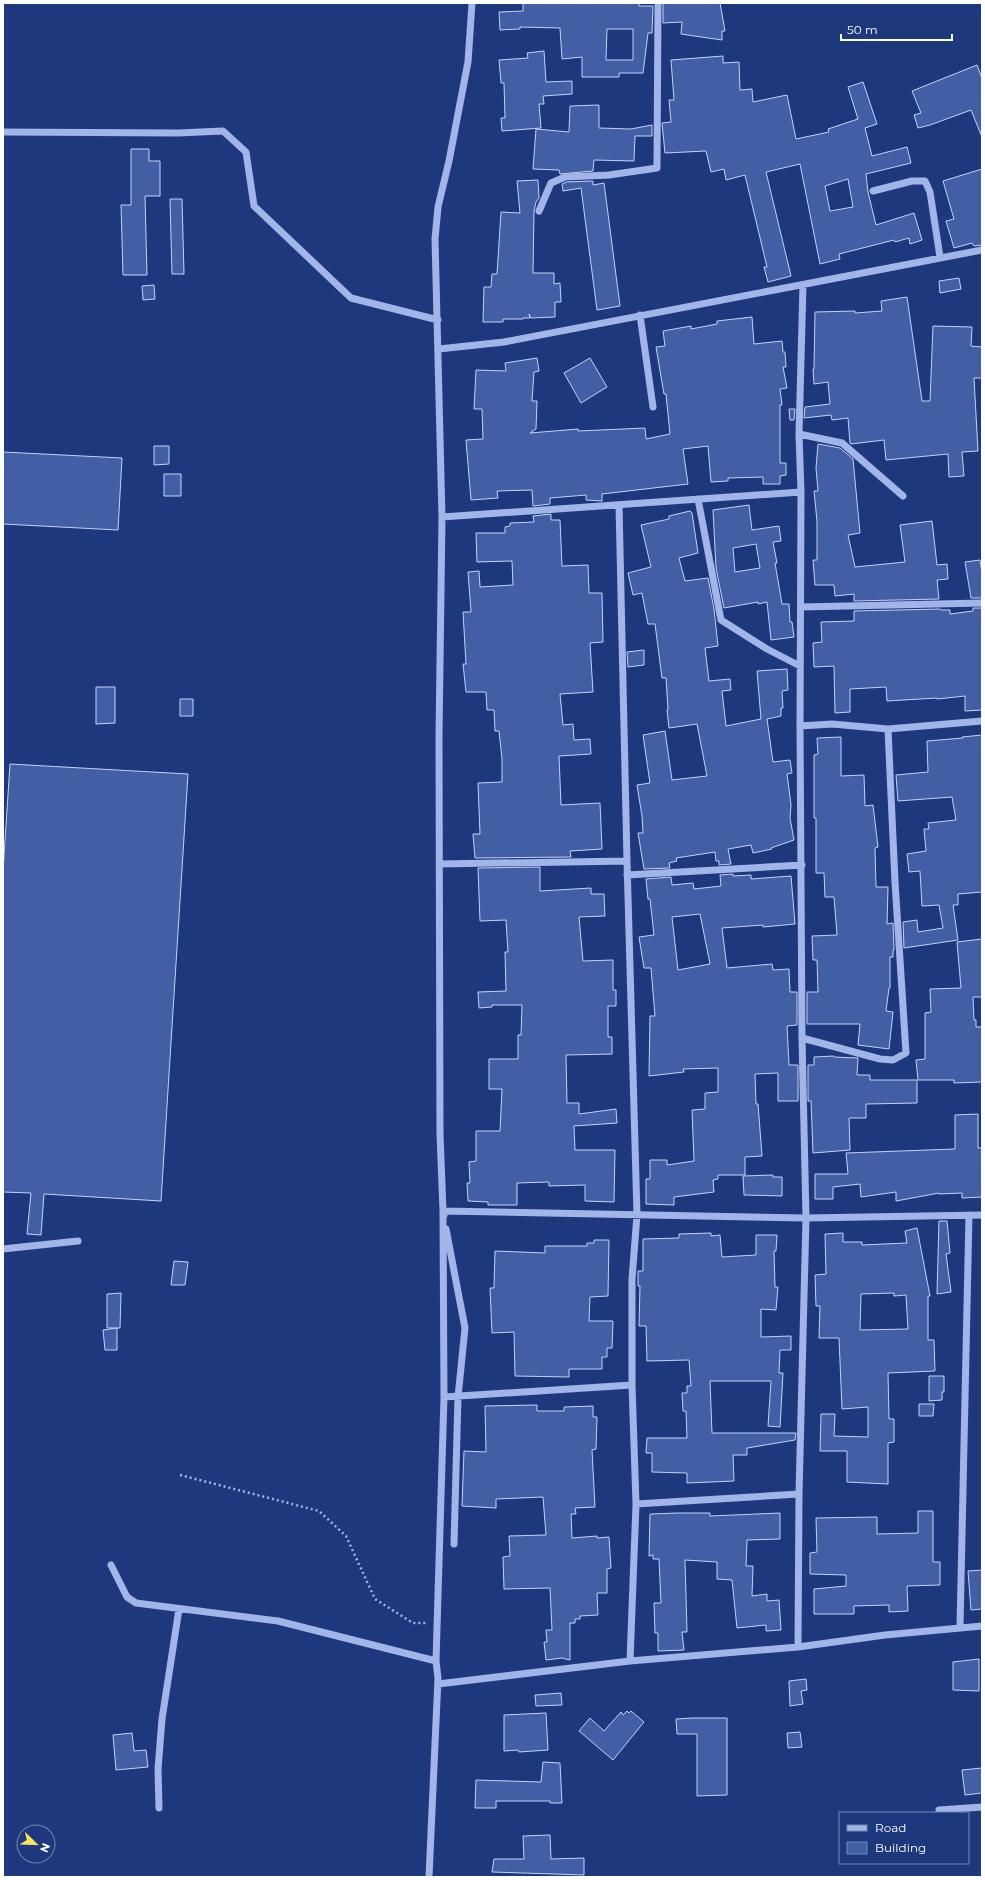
<svg xmlns="http://www.w3.org/2000/svg" width="985" height="1880" viewBox="0 0 985 1880" font-family="Montserrat,sans-serif">
<style>
.building{fill:#425fa5;stroke:#c4d3f6;fill-rule:evenodd}
.lines{fill:none;stroke-linecap:round;stroke-linejoin:round}
.path{stroke:#a1b5e8;stroke-width:2.5;stroke-dasharray:2 3;stroke-linecap:butt}
.minor{stroke:#a1b5e8;stroke-width:7}
</style>
<rect width="100%" height="100%" fill="#1e387d"/>
<path class="building" d="M523,3h116v3h14l-1,27h-4l-5,40h-24v4h-37v-20l-20,2 -2,-31 -40,-1v2l-20,1 -1,-18 24,-1zM607,29h26v31h-27z
M663,3h57l5,28h-3v9l-41,-6 1,-12 -19,1z
M544,51l2,31 26,-1v13l-29,2 1,8h-5l2,24 -39,3 -1,-13h4l-1,-35h-3l-2,-23 29,-2 -1,-5z
M723,56v7l16,-1 1,28 12,-1 1,13 34,-7 9,44 33,-7 -1,-3 30,-10 -10,-32 15,-5 14,42 -12,4 7,28 35,-9 4,16 -45,11 2,18 8,33 38,-12 8,27 -12,4 -1,-6 -14,4 -1,-2 -55,14 1,5 -20,5 -20,-100 -34,8 25,104 -23,6 -4,-15h3l-22,-92 -19,5 -2,-11 -13,3 -5,-21 -41,2 -3,-30 9,-1 -2,-22h5l-3,-40zM848,179l5,28 -23,4 -5,-25z
M977,65l5,13v59l-11,-27 -41,15 -12,3 -4,-13 7,-2 -9,-22z
M599,105v23l32,1 21,-4v11h-17l-1,25 -40,-1 -1,11 -33,3 -1,-4 -26,-1 3,-40 33,3 1,-26z
M131,149h18v12h11v35h-15l2,79h-24l-2,-70h10z
M982,169v76l-8,1 -2,-3 -18,5 -8,-27 8,-2 -11,-38z
M538,180l1,18 -3,4 -2,9 -1,62h21v11l6,-1 1,19h-6v15l-24,1 -2,-4 1,4h-7v1h-20v3h-20l1,-35h7l1,-13h5l4,-62 19,1 -3,-32z
M593,181v4l11,-2 16,123 -23,4 -16,-122 -18,3 -1,-7 4,-2z
M170,199h12l2,75h-12z
M959,278l2,11 -21,4 -1,-12z
M154,285l1,14 -12,1 -1,-14z
M907,297l15,104h8l3,-75 39,1 -1,19 11,1v31h-8l4,73 -16,1 2,24 -15,1 -1,-23 -62,6 -2,-20 -33,4 -1,-1 -2,-25 -16,2 -1,-5 -27,3 1,-11 25,-3 -2,-22 -14,2 -1,-15h1l1,-57 40,-1v2l27,-2 -1,-10z
M752,317l2,27 28,-3 1,11h2l1,15h-3l4,21 -7,1 2,16h-2v58h6v12l-6,1v8h-17v-7l-35,1v3l-17,1 -3,-36 -25,3 5,35 -86,10v7l-16,-1v-5l-36,3v6l-17,2 -1,-16 -35,1 1,7 -27,2 -5,-60 17,-1 -1,-30h-8l2,-39 30,1 -1,-8 32,-5 2,13 -5,1 -2,29h5l-1,28 -6,4 48,-4v2l67,-3 1,11 24,-5 -4,-40h-2l-8,-47 9,-1 -2,-15 28,-5v3l26,-5v-3z
M590,358l17,29 -26,16 -17,-30z
M789,409h6l-1,11h-4z
M818,444l22,4 13,11 7,74 -12,2 7,32 50,-5 -5,-37 32,-4 5,44 10,-1 1,15 -11,1 2,19 -85,2v-7l-19,2 -1,-11h-19l-2,-25h4v-39l-3,-30h4l-2,-23z
M154,446h15v18l-15,1z
M3,452l119,6 -4,72 -115,-6z
M164,474h17v22h-17z
M749,505l3,25 27,-4 2,15 -8,1 4,21h-2l7,41h7l1,18h2l2,15 -23,3 -4,-38 -9,2v-2l-34,6 -8,-40 -3,-58zM756,544l4,24 -25,4 -2,-24z
M690,511l2,2 6,40 -19,5 6,23 23,-3 6,31 4,37 -13,2 4,33 21,-2 1,11 -9,1 4,35 35,-7 -4,-48 30,-2 1,21 -6,1 1,17h-2v8l-14,3 6,43 17,-2 2,13 -5,1 4,31 -1,13 4,22 -23,8 1,1 -19,4 -2,-8 -23,4 3,15 -12,1v-4h-3l-1,-9 -39,6 1,3 -8,2 1,5 -26,1 -6,-36h5l-1,-17 -5,-31 13,-2 -7,-48 22,-4 7,49 35,-4 -10,-52 -28,4 -2,-18h1l-2,-32h-4l-7,-54h-7l-6,-31 -9,2 -5,-22 23,-6 -10,-42 28,-6v-3z
M551,514v6h9l2,46 26,-1 1,28h13l1,49 -13,1 3,49 -33,2 3,31 10,-1 1,16 16,-1 1,15 -32,2 2,49 39,-2 2,46 -32,2 1,6 -96,1 -2,-24h7l-2,-51 24,-1v-23l-3,-28h-4l-1,-21h-7l-1,-18h-20l-3,-28h3l-3,-52h8l-3,-40 11,-1 1,16 33,-2 -1,-24 -35,1 -1,-29h29v-6l5,-1v-3l24,-1 -1,-6z
M980,560l2,13v25h-11l-6,-36z
M973,608h9v102l-17,1v-15l-28,3v-1l-50,3 -1,-14 -36,2v23l-15,1 -1,-47 -20,1 -1,-24 9,-1 -1,-20 33,-1v-10l86,-2 1,1h9v4l23,-3z
M644,650v15l-16,2 -1,-15z
M96,687h19v36l-19,1z
M180,699h13v17h-13z
M982,735v157l-24,2v11h-5l5,35 -54,8 -1,-26 14,-2 1,12 25,-4 -4,-23 -17,1 -2,-35 -11,1 -2,-18 19,-3 -2,-22h5l-1,-6 28,-3 -4,-23 -54,4 -2,-26 32,-3 -1,-31 36,-3 -1,-1z
M841,737v39l23,-1 1,31 8,-1 5,42 -3,1 1,39h12l-1,37 6,-1 1,27h-1v7h-3v31h-1l-3,23 7,1 -4,37 -31,-4 2,-21h-53v-32h11l-1,-32h-4l-1,-24 25,-1 -3,-38h-9l-1,-24h-8v-55h-2v-63l4,-1 -1,-16z
M10,764l178,10 -27,427 -117,-7 -3,41 -14,-1 4,-41 -28,-1v-321z
M540,867v24l51,-3v6h13l1,22 -26,1 4,44 30,-1v30h3v16h-8v31h4v17l-46,1 1,48h12v11l37,-5 1,14 -43,3 1,24h40l-1,52 -29,-1v-16l-36,1v-4l-32,1v22h-29v-3l-20,-1 -1,-18h3l-1,-21 7,-1v-30h24l2,-42h-13v-30h29v-24h3l1,-30h-30v2l-13,1 -1,-16 28,-1 -1,-39h3l-2,-32 -26,1 -2,-53z
M733,874v2l18,-1v4l40,-3 4,48 -32,3v-2l-41,3 5,40 45,-4 1,6 16,-1 1,23h7v33l-10,1 2,39h9v36h-20v-28l-23,1 1,30h2l4,52 -17,1v18h-27v4l-5,1 1,12 -40,5v8l-28,-1v-25h4v-19h17v5l27,-4 -2,-51 13,-1v-16l13,-1v-24l-35,1 1,3 -35,4 1,-60h5l-4,-48h-7l-5,-31 15,-2 -4,-36h-2l-2,-20 25,-2 1,8 21,-2 1,6 27,-3 -1,-11zM700,914l10,50 -32,6 -6,-53z
M982,939v58h-9l1,23h2v7h6v55l-28,1v-3h-36l-2,-20 9,-1v-46l6,-1 -1,-23 31,-1 -4,-46z
M834,1056v1l24,1 -1,17h13v5h47v23l-51,1v14h-17l1,32 -37,3 -2,-52h-3v-36h6v-8z
M978,1114v34h4v49l-20,1v-5l-23,1v-1l-43,8v-9l-35,5 -1,-13 -27,3v12h-18v-25h33l-2,-21 109,-4v-34z
M773,1175v2h9v19l-38,-1 -1,-19z
M939,1221h8l3,32 -4,1 5,38 -14,2z
M917,1228l13,68h-2v44h6l1,31 -47,2 1,46h5v23l-6,1v41l-41,-2v-31h-27l1,-37h14l-1,22 34,1v-30l-26,2 -3,-71h-20l1,-32h-4l-1,-31 11,-1 -1,-40 18,-1v9h19v3l45,-2 -2,-12zM894,1293v3l12,-1 2,34 -48,1 1,-36z
M711,1233v3l9,-1 2,22 34,-2v-20h21l-1,16h-2l1,36h3l-2,23 -15,-1v28l30,-1v14h-11l-1,23h4l-3,54 -12,-1 3,-45h-61l2,52h84l-1,7 -48,8v7h-14l1,26 -47,2v-10l-35,-1v-19h-6l1,-15h40l-1,-27h-3l-1,-18h5v-7h4l-2,-26 -42,1 -1,-35h-7l1,-40h-2v-15h5v-32l36,-1v-4z
M594,1240h15l-1,56 -18,1 -1,24h24l-1,27h-5v9h-5v12h-33v8l-54,-1 -1,-44 -22,1 -2,-45h4l1,-37 50,2v-7h42v-3h7z
M174,1261l14,1 -3,23h-14z
M121,1293l-1,35h-13v-34z
M117,1328v22h-12l-2,-20z
M929,1376h15v16h-2v8l-13,1z
M919,1404h15l-1,12h-14z
M537,1405v6h27v-4l29,-1v11h4l-1,32 -4,1 3,57 -20,1 1,6h-5l1,24 25,-2v2l12,-1 2,31 -4,1v24h-10l1,22 -18,1v3h-5v4h-5v37l-8,-2 -16,2 -2,-18h3l-1,-12h6l-2,-42 -46,1 -1,-32 7,-1 -1,-20 37,-1 -3,-38 -47,2v9l-34,-2 2,-55 22,1 -1,-46z
M918,1511h15v51h7v23l-33,1 1,25 -19,1v-7l-35,1v8h-40v-25l32,-3v-11l-36,-1v-21l7,-1 -1,-34 61,-1v17l41,-1z
M678,1513h32v3l70,-3v26l-33,1 -1,26h7l-1,30 15,-2v7l12,-1 2,30 -15,1v-6l-29,3 -5,-48 -15,-1v-17l-32,-2 2,72h-5l2,18 -26,1v-18h-3l-1,-30h7l-2,-44h-6v-4l-4,1 1,-42z
M982,1570v39l-11,1 -3,-39z
M979,1659v32l-26,-1v-28z
M806,1679l1,11 -6,1 2,13 -13,2 -1,-25z
M561,1693l1,12 -26,1 -1,-11z
M627,1711l2,2 2,-2 13,11 -31,38 -34,-29 11,-13 14,13 17,-19 2,3z
M546,1713l2,37 -29,2 -1,-2 -14,1v-36z
M693,1718h34v77l-30,1v-62h-20l-1,-15z
M800,1732l2,15 -14,1 -1,-15z
M132,1733l2,18 12,-1 2,17 -32,3 -3,-35z
M543,1762l17,1 2,40h-12v-2h-54v7h-21l1,-28 65,2z
M982,1768v25l-17,2 -3,-25z
M550,1835l1,24 33,-1v17l-92,-3 2,-13h30l-1,-23z"/>
<g class="lines">
<path class="path" d="M180,1475l139,36 27,25 29,63 38,24h14"/>
<path class="minor" d="M3,132l175,1 45,-2 23,21 8,54 97,92 87,22
M873,191l39,-10h13l5,11 10,65
M539,211l12,-28 14,-6 44,-2 48,-7 1,-165
M640,315l13,92
M439,349l65,-7 478,-92
M799,434l43,9 61,53
M698,499l23,121 46,29 33,17
M619,505l8,356 10,354 -5,64v106l4,119 -6,157
M442,517l359,-25
M801,607l181,-4
M800,726l32,-2 56,5 7,153 11,171 -13,7 -13,-1 -78,-21
M888,729l94,-8
M439,864l188,-3
M627,875l175,-10
M444,1215l-1,-4 363,7 176,-3
M446,1229l19,99 -7,69 -4,147
M3,1249l75,-8
M444,1397l188,-12
M636,1504l163,-10
M111,1565l16,32 9,6 142,18 158,40
M960,1627l9,-412
M798,1647l1,-153 7,-276 -4,-180 -2,-312 1,-234 -2,-58 4,-149
M438,1684l192,-23 168,-14 87,-12 97,-9
M159,1808l-1,-39 4,-50 17,-110
M939,1810l43,-3
M429,1877l9,-199 -2,-17 8,-264 -1,-186 -3,-77 -1,-398 3,-219 -7,-278 3,-32 11,-46 19,-99 4,-59"/>
</g>
<rect width="985" height="1880" fill="none" stroke="#ffffff" stroke-width="8"/>
<rect x="839" y="1812" width="130" height="52" fill="#1e387d" stroke="#7888b1"/>
<rect x="847" y="1825" width="20" height="6" fill="#a1b5e8" stroke="#7888b1"/>
<text x="875" y="1832" font-size="12" fill="#ffffff">Road</text>
<rect x="847" y="1842" width="20" height="12" fill="#425fa5" stroke="#7888b1"/>
<text x="875" y="1852" font-size="12" fill="#ffffff">Building</text>
<g transform="translate(36 1844) rotate(113)"><circle r="19" fill="#1e387d" stroke="#7888b1"/>
<path d="M0-3L7 15L0 10L-7 15Z" fill="#f7e360"/>
<text y="-6" font-size="11" font-weight="bold" text-anchor="middle" fill="#ffffff">N</text>
</g>
<path d="M841 34v6h111v-6" fill="none" stroke="#ffffff" stroke-width="2"/>
<text x="847" y="34" font-size="12" fill="#ffffff" stroke="#1e387d" stroke-width="3" paint-order="stroke">50 m</text>
</svg>
